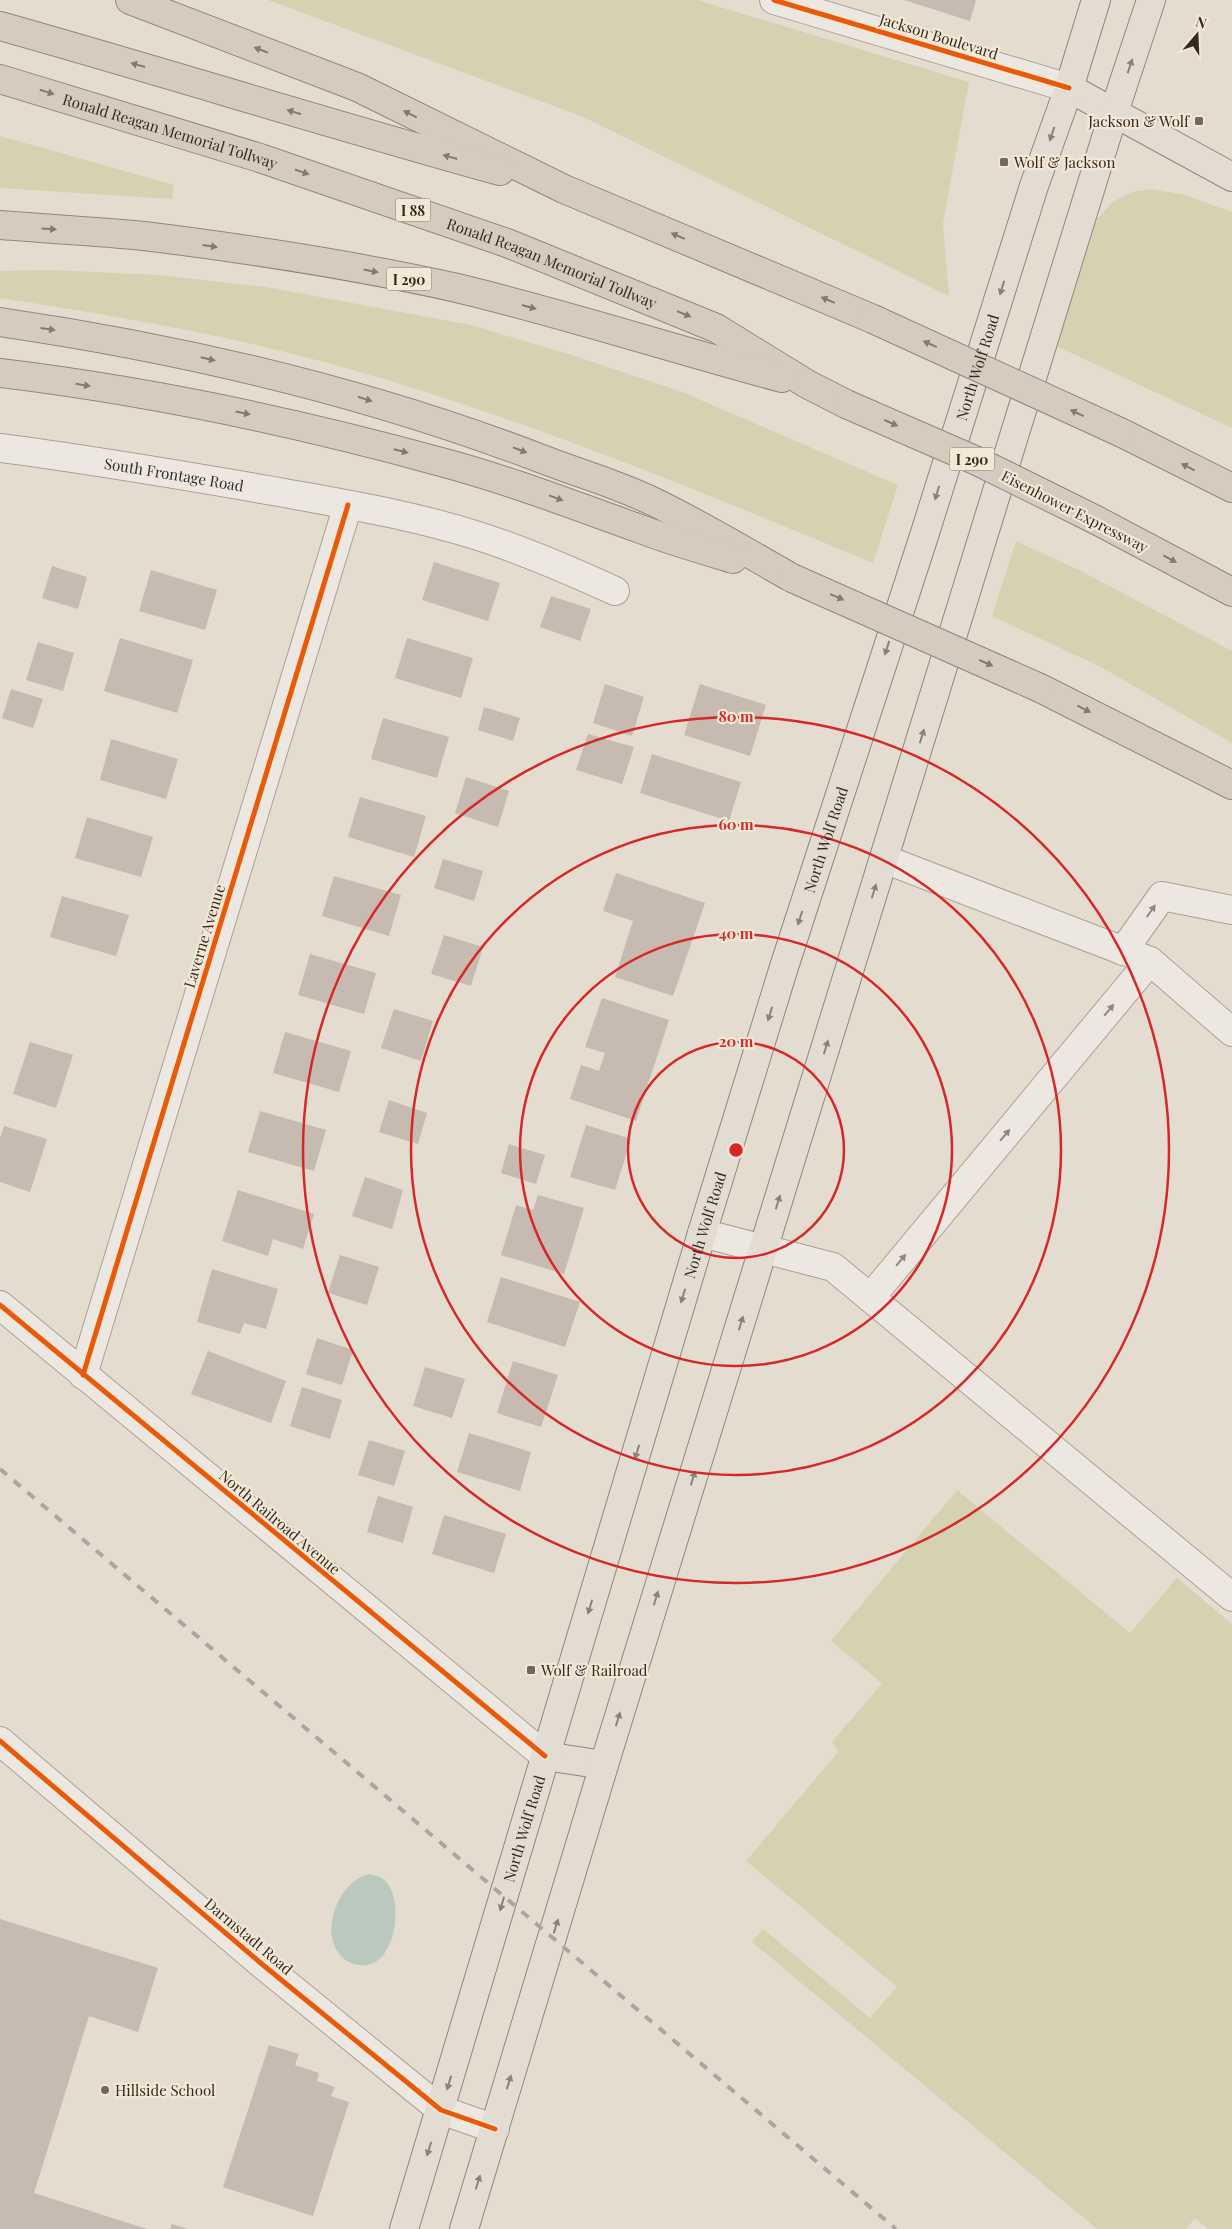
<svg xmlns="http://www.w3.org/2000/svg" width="1232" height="2229" viewBox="0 0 1232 2229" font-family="'Playfair Display',serif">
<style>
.green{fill:#d5d2b2}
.water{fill:#bac8be}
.building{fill:#c7bab0}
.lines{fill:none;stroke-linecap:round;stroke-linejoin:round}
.minor-casing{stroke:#a9a197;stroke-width:30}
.major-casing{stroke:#8f877e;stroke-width:30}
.highway-casing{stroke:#8f877e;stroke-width:30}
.minor{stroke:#ece7e0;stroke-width:28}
.major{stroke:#e3dcd2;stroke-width:28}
.highway{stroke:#d6cbbf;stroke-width:28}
.rail{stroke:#aba6a0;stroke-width:4;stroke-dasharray:9 9;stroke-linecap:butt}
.highway-bridge-casing{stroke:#8f877e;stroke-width:30;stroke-linecap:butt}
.highway-bridge{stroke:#d6cbbf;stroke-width:28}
.cycleway-casing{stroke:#f3e8d6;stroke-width:8}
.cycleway{stroke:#e8590c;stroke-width:5}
.oneway{fill:#867a70}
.oneway2{fill:#8d8279}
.oneway3{fill:#928880}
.ring{fill:none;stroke:#d62828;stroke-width:2.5}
.poi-dot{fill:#74685d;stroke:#f3e8d6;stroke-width:2}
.labels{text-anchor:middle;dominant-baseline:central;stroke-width:4.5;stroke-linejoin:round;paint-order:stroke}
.shield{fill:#f3e8d6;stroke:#6f6257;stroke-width:1}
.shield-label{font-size:14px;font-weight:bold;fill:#372920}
.street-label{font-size:15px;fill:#372920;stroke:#f3e8d6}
.poi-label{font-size:15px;fill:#372920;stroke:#f3e8d6;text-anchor:start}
.centre{fill:#d62828;stroke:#f3e8d6;stroke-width:2.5}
.ring-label{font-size:15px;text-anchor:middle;font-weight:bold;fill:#d62828;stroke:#f3e8d6;stroke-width:4.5;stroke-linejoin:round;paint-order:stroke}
</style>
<rect width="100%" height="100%" fill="#e4dccf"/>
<path class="green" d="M268,0h429l272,82 -26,141 6,73 -368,-180z
M0,136l174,49 -2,14 -172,-11z
M1152,189l33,6 47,17v216l-178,-83 43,-126 16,-17 19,-10z
M50,270l109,5 107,12 205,38 104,31 107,36 216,93 -25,78c-174,-72 -349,-145 -531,-196 -112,-32 -227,-51 -342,-69v-27z
M1016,541l65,30 151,80v92l-131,-76 -109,-51z
M957,1490l173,143 47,-55 55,46v605h-24l-13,-11 -9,11h-89l-345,-287 11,-13 107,89 27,-31 -151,-126 92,-109 -6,-10 50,-59 -51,-42z"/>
<path class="water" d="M369,1874c4,1 8,2 11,3 28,15 17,95 -21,88 -9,-1 -16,-5 -21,-13 -17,-25 2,-71 31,-78z"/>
<path class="building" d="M904,0h72l-6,21z
M434,562l66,21 -12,38 -66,-21z
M52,566l35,11 -9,32 -36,-11z
M151,570l66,20 -12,40 -66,-19z
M551,596l40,13 -11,32 -40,-14z
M120,638l73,22 -16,53 -73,-22z
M407,638l66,20 -12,40 -66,-20z
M38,642l36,11 -11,38 -37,-11z
M605,684l39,13 -12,39 -39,-13z
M700,684l66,21 -16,51 -66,-21z
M11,689l32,10 -10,29 -31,-10z
M484,707l36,11 -7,23 -35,-11z
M383,718l66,19 -12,41 -66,-19z
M588,734l46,13 -12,37 -46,-14z
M111,739l67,20 -12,40 -66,-19z
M652,754l89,28 -12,39 -89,-28z
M466,777l43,14 -11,36 -43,-14z
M360,797l66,19 -12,41 -66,-20z
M87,817l66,20 -12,40 -66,-19z
M443,859l40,12 -9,30 -40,-13z
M616,873l89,30 -32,93 -58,-19 18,-56 -30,-10z
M334,876l67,19 -12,41 -67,-20z
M62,896l67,19 -13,41 -66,-19z
M444,935l39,12 -12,39 -40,-12z
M310,954l66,19 -12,41 -66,-19z
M602,998l67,22 -33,101 -66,-22 11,-34 18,6 6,-18 -20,-6z
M394,1009l39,12 -12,40 -40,-13z
M285,1032l66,19 -12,41 -66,-19z
M30,1042l43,13 -17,53 -43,-14z
M389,1100l38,13 -9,31 -39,-12z
M260,1111l66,19 -12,41 -66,-19z
M586,1125l45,14 -16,51 -45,-13z
M4,1126l43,13 -17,53 -30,-10v-44z
M509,1144l36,11 -9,29 -35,-11z
M365,1177l38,13 -11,39 -40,-13z
M238,1190l76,24 -11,35 -30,-10 -5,17 -46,-15z
M538,1195l46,13 -20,66 -63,-19 15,-50 17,5z
M340,1255l39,12 -12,38 -39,-12z
M212,1269l66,20 -12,40 -22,-6 -4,11 -43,-12z
M501,1277l79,25 -15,45 -78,-25z
M317,1338l36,12 -11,35 -36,-11z
M208,1351l78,30 -15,42 -80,-29z
M513,1361l45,14 -17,52 -44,-14z
M425,1367l40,12 -13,39 -39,-12z
M302,1387l40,13 -12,39 -40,-13z
M469,1433l62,19 -11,39 -63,-19z
M369,1440l36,11 -11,35 -36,-11z
M378,1496l35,11 -10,36 -36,-11z
M444,1515l62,19 -12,39 -62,-19z
M0,1919l158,49 -20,64 -49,-16 -55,177 113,36h-147z
M269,2045l30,9 -4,11 24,8 -2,8 18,6 -4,9 18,6 -36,114 -90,-29z
M172,2224l16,5h-18z"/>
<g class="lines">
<g class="minor-casing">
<g id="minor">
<path d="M774,0l295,88"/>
<path id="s1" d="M0,448c94,12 186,28 279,44 66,12 133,23 196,43 48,15 94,35 140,56"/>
<path d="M884,859l266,102 82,71"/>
<path d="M1123,951l39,-55 70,14"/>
<path d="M702,1233l131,34 399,330"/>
<path d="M870,1298l280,-337"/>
<path d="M0,1305l545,451"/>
<path d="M83,1375l265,-870"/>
<path d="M0,1741l263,224 178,145 54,19"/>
</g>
</g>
<g class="major-casing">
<g id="major">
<path d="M1069,88l163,89"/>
<path d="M545,1756l59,9"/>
<path id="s2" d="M404,2229l298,-996 82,-266 140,-431 110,-350 35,-98 27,-88"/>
<path d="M464,2229l140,-464 510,-1653 37,-112"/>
</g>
</g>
<g class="highway-casing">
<g id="highway">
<path d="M130,0l227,87 207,102 309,130"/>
<path d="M0,26c167,47 333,99 500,145"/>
<path id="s3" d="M0,79l260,79 247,85 209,85 91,56 39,20"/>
<path d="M0,225c48,4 96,6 144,11 105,13 210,29 313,52 109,26 216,61 325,90"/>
<path d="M0,322c185,27 367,70 542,137 36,14 75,25 110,42 48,23 94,51 140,77"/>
<path d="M0,373c149,18 296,49 441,89 68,18 135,44 202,68 29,11 60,20 90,29"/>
<path d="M1122,433l110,55"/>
<path d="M1096,520l136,72"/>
<path d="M1040,688l192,97"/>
</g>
</g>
<use href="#minor" class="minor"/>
<use href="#major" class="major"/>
<use href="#highway" class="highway"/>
<path class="rail" d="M0,1469l896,760"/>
<g class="highway-bridge-casing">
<path id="highway-bridge" d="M873,319l249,114
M846,404l131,57 119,59
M792,578l248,110"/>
</g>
<use href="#highway-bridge" class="highway-bridge"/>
<g class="cycleway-casing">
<path id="cycleway" d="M774,0l295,88
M0,1305l545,451
M83,1375l265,-870
M0,1741l263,224 178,145 54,19"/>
</g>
<use href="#cycleway" class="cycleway"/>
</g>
<defs><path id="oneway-solid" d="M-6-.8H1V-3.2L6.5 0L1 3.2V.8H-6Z" transform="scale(1.25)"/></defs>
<g class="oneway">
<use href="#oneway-solid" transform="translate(261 50) rotate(-159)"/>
<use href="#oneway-solid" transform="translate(138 65) rotate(-164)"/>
<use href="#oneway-solid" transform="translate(47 92) rotate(17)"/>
<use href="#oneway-solid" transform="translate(294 112) rotate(-162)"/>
<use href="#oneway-solid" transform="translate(410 114) rotate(-154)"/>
<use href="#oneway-solid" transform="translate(450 157) rotate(-164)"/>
<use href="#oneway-solid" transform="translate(302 172) rotate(19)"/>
<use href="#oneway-solid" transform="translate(49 229) rotate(4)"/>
<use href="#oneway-solid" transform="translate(678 236) rotate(-157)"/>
<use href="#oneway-solid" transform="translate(210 246) rotate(8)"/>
<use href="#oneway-solid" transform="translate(371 271) rotate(11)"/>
<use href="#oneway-solid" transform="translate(828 300) rotate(-157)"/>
<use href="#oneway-solid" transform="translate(529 307) rotate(15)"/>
<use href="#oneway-solid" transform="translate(684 314) rotate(22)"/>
<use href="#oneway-solid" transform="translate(48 329) rotate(8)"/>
<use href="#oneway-solid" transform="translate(930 344) rotate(-156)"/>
<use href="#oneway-solid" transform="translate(208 359) rotate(13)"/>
<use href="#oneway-solid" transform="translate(83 385) rotate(9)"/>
<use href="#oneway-solid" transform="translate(365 399) rotate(17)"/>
<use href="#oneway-solid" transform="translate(243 413) rotate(11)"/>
<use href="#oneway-solid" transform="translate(1077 413) rotate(-155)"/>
<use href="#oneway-solid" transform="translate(891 423) rotate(24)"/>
<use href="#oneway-solid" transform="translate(520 450) rotate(21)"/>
<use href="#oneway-solid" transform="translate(401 451) rotate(14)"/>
<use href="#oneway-solid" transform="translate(1188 467) rotate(-153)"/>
<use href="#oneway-solid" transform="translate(556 498) rotate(20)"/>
<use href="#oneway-solid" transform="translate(1170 559) rotate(28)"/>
<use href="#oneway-solid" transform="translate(837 597) rotate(23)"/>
<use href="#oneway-solid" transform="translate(986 663) rotate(24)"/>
<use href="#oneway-solid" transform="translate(1084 709) rotate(27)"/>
</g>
<g class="oneway2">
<use href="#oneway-solid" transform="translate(1130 66) rotate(-72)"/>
<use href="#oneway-solid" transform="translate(1052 134) rotate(109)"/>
<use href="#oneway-solid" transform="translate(1002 288) rotate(107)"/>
<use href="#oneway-solid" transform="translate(937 493) rotate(107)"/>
<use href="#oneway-solid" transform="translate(887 648) rotate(108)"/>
<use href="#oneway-solid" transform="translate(922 736) rotate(-73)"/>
<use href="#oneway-solid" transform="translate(874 891) rotate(-73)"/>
<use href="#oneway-solid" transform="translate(800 918) rotate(108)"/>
<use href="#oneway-solid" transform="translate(770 1014) rotate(107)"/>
<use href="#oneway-solid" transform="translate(826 1047) rotate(-73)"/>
<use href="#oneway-solid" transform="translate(778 1202) rotate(-73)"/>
<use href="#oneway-solid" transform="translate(683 1296) rotate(107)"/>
<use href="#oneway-solid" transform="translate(741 1323) rotate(-73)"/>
<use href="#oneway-solid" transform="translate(637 1452) rotate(107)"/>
<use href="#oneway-solid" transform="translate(693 1478) rotate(-73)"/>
<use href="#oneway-solid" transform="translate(656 1598) rotate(-73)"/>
<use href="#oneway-solid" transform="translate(590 1607) rotate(107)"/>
<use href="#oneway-solid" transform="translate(618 1719) rotate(-73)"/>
<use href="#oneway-solid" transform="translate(502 1904) rotate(106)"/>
<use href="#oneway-solid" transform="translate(556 1926) rotate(-73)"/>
<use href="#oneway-solid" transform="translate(509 2082) rotate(-73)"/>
<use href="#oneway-solid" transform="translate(449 2083) rotate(107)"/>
<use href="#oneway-solid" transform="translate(429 2149) rotate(107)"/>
<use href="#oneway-solid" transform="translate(478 2182) rotate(-73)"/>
</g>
<g class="oneway3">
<use href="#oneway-solid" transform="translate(1151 911) rotate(-55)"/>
<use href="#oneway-solid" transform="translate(1109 1010) rotate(-50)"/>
<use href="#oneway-solid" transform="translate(1005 1135) rotate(-50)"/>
<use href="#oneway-solid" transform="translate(901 1260) rotate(-50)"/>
</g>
<g class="ring">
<circle cx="736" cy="1150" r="108"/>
<circle cx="736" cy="1150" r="216"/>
<circle cx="736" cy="1150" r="325"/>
<circle cx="736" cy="1150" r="433"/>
</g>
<g class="poi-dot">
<rect x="1194" y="116" width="10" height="10" rx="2.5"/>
<rect x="999" y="157" width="10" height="10" rx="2.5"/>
<rect x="526" y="1665" width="10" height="10" rx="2.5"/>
<circle cx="105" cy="2090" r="5"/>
</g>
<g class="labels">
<g class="shield">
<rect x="395.5" y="198.5" width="35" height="23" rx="4"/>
<rect x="386.5" y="267.5" width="45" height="23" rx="4"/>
<rect x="949.5" y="447.5" width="45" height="23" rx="4"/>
</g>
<g class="shield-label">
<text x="413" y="210">I 88</text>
<text x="409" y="279">I 290</text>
<text x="972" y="459">I 290</text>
</g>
<g class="street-label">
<text transform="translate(939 36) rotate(17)">Jackson Boulevard</text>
<text stroke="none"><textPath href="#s3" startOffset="178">Ronald Reagan Memorial Tollway</textPath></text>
<text stroke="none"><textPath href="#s3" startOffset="582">Ronald Reagan Memorial Tollway</textPath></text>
<text stroke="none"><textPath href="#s2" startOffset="1948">North Wolf Road</textPath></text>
<text stroke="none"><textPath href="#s1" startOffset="176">South Frontage Road</textPath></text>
<text transform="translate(1075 511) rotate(27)">Eisenhower Expressway</text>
<text stroke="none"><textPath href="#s2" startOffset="1452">North Wolf Road</textPath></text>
<text transform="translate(204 936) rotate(-73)">Laverne Avenue</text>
<text stroke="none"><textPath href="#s2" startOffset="1048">North Wolf Road</textPath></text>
<text transform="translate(280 1522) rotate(40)">North Railroad Avenue</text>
<text stroke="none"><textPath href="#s2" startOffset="418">North Wolf Road</textPath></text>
<text transform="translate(249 1936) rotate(40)">Darmstadt Road</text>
</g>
<g class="poi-label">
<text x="1189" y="121" text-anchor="end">Jackson &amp; Wolf</text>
<text x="1014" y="162">Wolf &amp; Jackson</text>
<text x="541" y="1670">Wolf &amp; Railroad</text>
<text x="115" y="2090">Hillside School</text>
</g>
</g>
<circle cx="736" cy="1150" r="8" class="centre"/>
<g class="ring-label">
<text x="736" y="722">80 m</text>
<text x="736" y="830">60 m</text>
<text x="736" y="939">40 m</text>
<text x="736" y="1047">20 m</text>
</g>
<g transform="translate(1197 35) rotate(19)" stroke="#f3e8d6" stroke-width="4" paint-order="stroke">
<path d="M0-4L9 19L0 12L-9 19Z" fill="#372920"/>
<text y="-8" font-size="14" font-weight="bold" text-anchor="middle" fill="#372920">N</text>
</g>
</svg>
